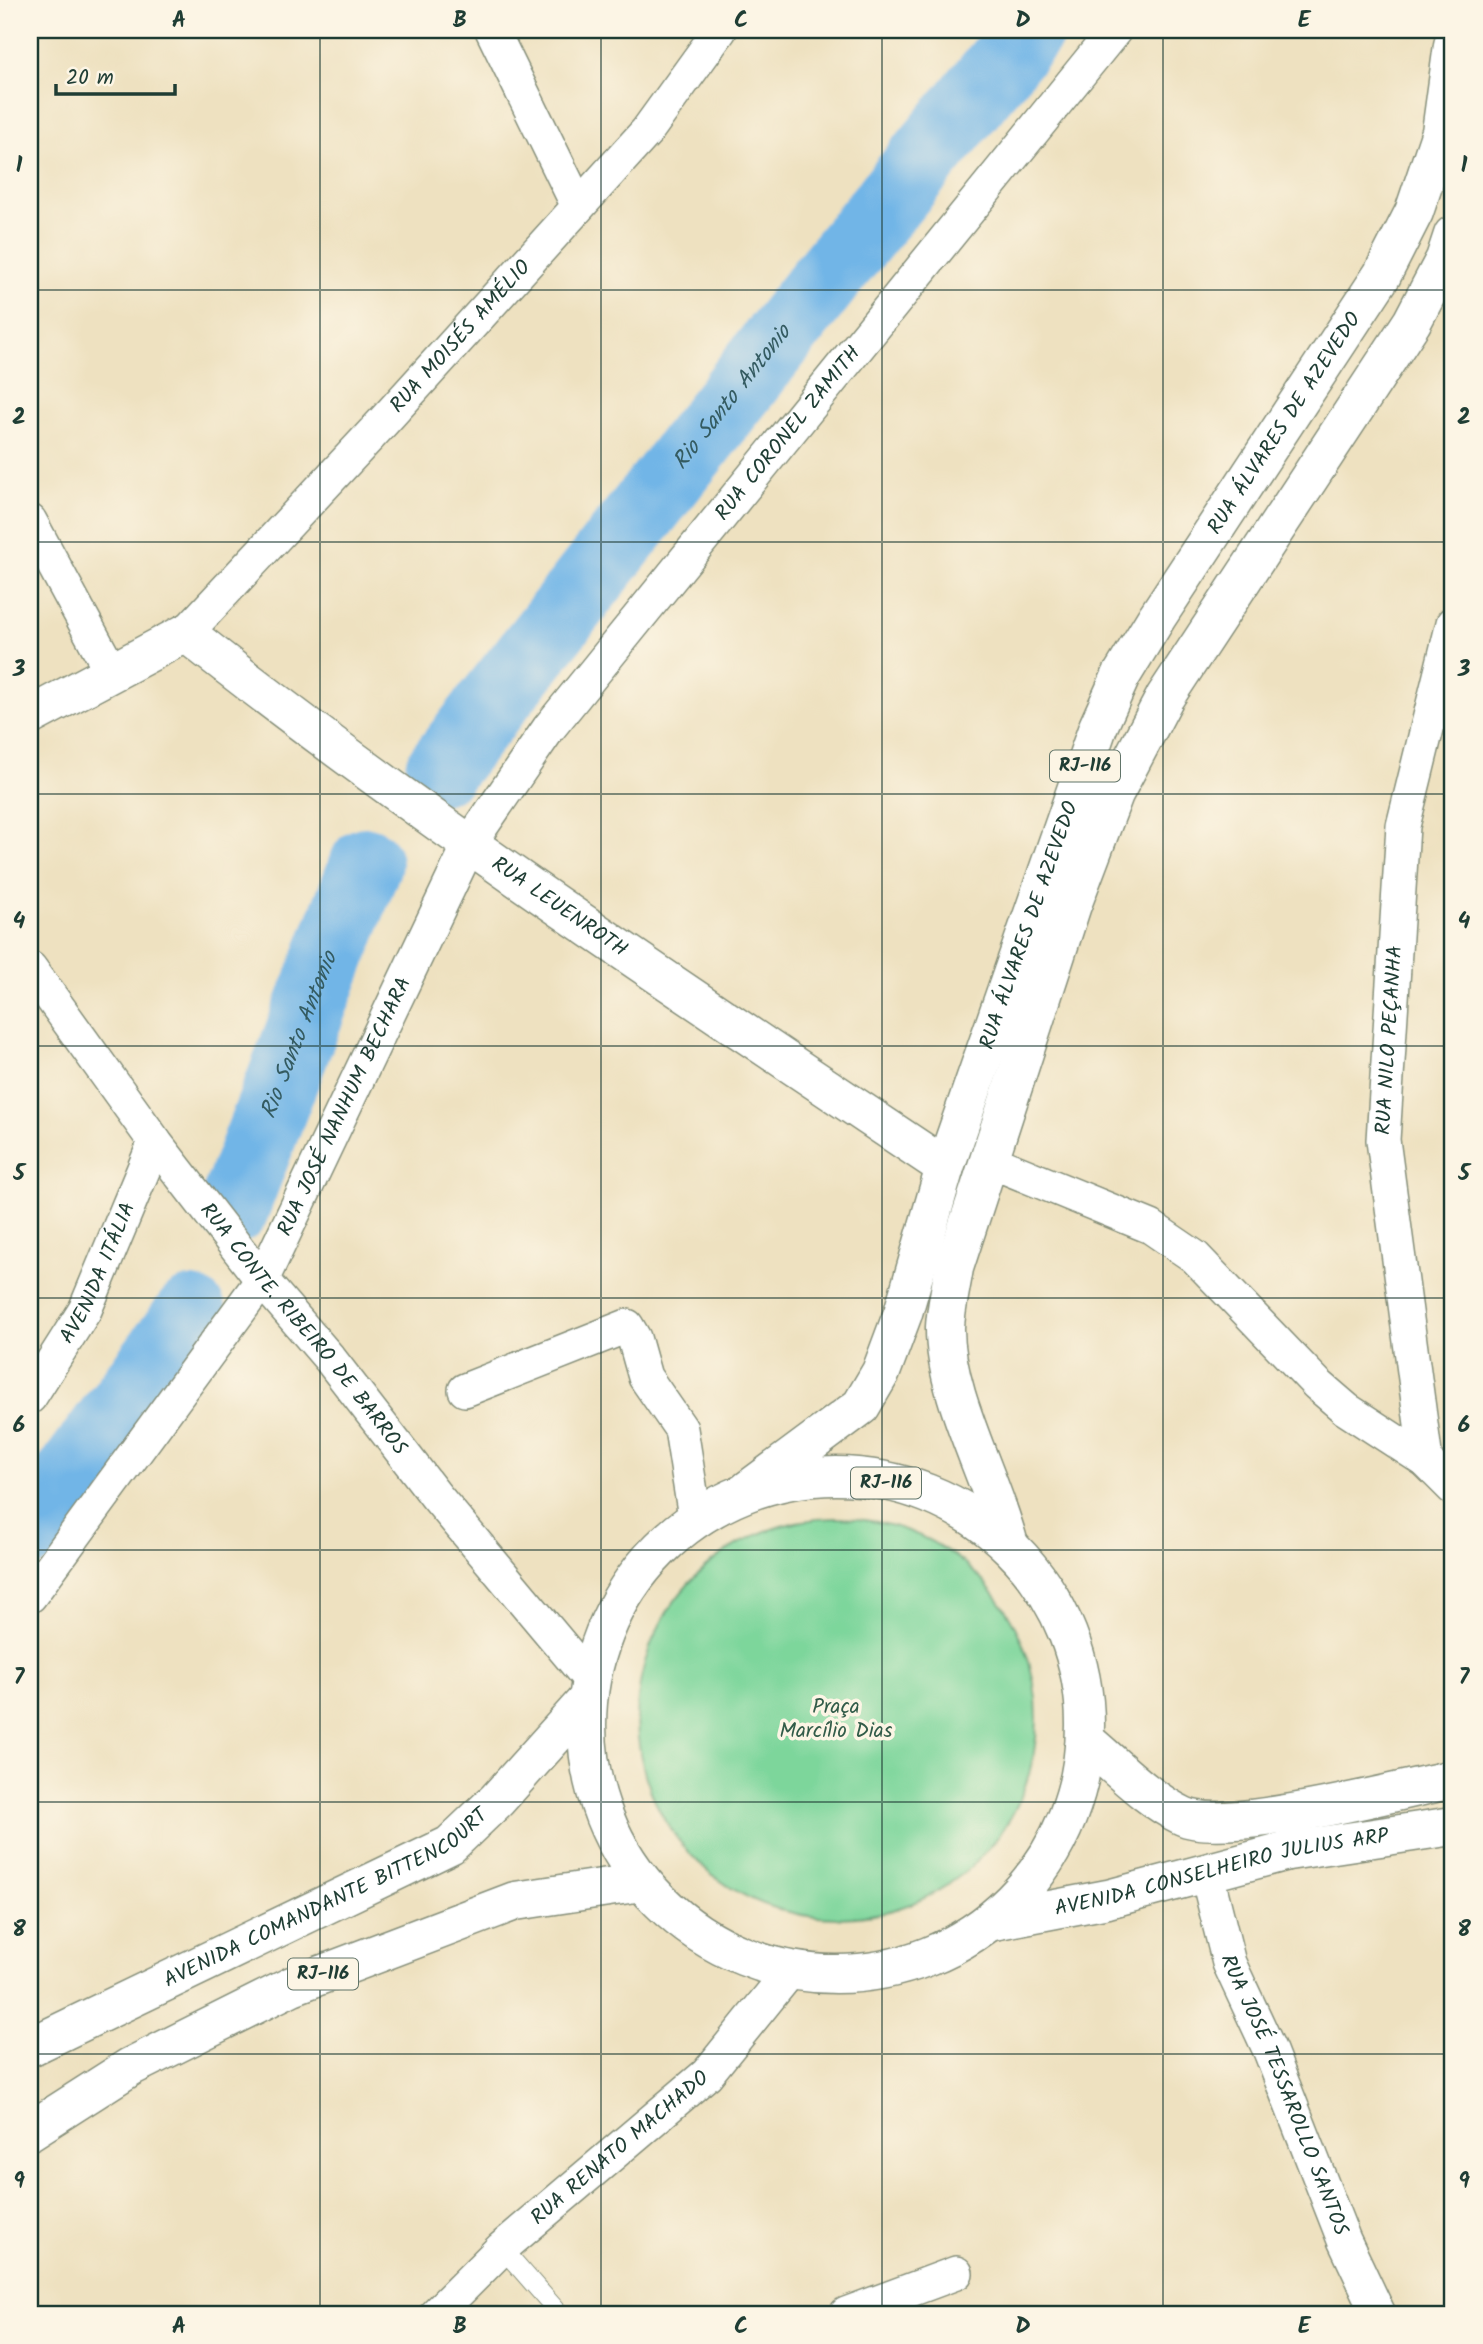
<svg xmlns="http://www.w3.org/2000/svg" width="1483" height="2344" viewBox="0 0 1483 2344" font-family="Kalam,sans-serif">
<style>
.green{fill:#7dd69b;stroke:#4e8a68;stroke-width:2}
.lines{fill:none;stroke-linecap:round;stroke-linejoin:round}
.river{stroke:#71b5e7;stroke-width:72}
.lane-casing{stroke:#868f7a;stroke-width:20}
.street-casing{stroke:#868f7a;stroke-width:36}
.secondary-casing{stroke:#868f7a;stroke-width:41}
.primary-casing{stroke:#868f7a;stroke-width:41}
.lane{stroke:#fff;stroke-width:18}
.street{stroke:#fff;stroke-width:33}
.secondary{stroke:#fff;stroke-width:38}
.primary{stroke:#fff;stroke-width:38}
.grid{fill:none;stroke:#1f3d34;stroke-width:2;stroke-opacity:0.55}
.labels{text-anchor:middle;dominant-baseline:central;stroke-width:7;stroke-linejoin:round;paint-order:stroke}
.shield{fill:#fcf5e5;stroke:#617469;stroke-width:2}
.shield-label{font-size:19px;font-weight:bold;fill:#1f3d34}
.street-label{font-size:21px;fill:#1f3d34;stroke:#fcf5e5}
.park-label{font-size:21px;fill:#325c49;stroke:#fcf5e5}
.water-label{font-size:23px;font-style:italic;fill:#345b61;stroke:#fcf5e5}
.neatline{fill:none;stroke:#1f3d34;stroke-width:2.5}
.grid-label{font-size:23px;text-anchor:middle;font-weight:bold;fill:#1f3d34}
</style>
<rect width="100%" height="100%" fill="#fcf5e5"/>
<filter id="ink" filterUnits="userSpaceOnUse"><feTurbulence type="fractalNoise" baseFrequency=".0143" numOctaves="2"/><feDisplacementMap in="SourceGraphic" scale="14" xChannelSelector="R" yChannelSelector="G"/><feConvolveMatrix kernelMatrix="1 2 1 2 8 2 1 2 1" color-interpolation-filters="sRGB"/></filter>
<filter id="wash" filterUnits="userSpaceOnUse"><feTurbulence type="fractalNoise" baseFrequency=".00686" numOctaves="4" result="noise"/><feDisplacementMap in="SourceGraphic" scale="28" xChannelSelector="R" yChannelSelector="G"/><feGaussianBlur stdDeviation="1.57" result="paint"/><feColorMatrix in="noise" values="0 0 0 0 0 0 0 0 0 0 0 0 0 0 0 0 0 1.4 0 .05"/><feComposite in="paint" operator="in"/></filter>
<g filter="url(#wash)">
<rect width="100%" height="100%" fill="#eee1c0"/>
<path class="green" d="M637 1718a200 200 0 1 1 400 0a200 200 0 1 1-400 0Z"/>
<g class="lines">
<g class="river">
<path id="s1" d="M441,769l390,-497 198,-242"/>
<path id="s2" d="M233,1209l133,-346"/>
<path d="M30,1531l161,-218"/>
</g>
</g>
</g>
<g filter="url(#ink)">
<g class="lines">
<g class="lane-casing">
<path id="lane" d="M502,2248l58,66"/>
</g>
<g class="street-casing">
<g id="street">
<path d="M492,30l86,176"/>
<path d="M30,521l82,152"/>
<path id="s3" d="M186,633l197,-211 264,-291 73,-101"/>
<path id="s4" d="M30,968l125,174 107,138 68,79 106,137 155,185"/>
<path d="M990,1161l161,66 44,30 122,127 29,25 80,52 27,27"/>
<path d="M465,1390l162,-64 7,12 11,39 36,52 14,88"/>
<path id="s5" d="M30,1397l55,-87 70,-168"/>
<path id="s6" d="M1426,1461l-43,-321 20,-314 50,-203"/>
<path id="s7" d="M30,1596l232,-316 208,-437 79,-115 566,-698"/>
<path id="s8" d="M1206,1871l23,92 41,88 74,189 35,74"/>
<path id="s9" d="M436,2314l66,-66 205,-174 84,-104"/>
<path d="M846,2314l110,-41"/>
</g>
</g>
<g class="secondary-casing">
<g id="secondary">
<path id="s10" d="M30,716l156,-83c241,191 502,362 759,534"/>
<path d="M1085,1740c31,26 62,59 98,76 42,20 218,-26 270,-37"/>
<path id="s11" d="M993,1921l115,-22 180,-48 165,-25"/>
</g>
</g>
<g class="primary-casing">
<g id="primary">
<circle cx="836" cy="1725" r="249"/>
<path id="s12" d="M748,1490l113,-84 20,-34 22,-59 42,-146 153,-440 23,-51 36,-59 225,-342 32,-63 27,-80 12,-87"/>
<path d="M1009,1545c-17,-67 -65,-150 -64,-218 1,-19 6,-40 9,-59l118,-363 42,-111 51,-97 247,-375 33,-63 8,-24"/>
<path id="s13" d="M30,2047l420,-202 47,-45 90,-100"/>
<path d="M30,2131l100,-64 162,-81 223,-85 127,-19"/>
</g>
</g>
<use href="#lane" class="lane"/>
<use href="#street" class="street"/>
<use href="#secondary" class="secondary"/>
<use href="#primary" class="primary"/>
</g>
</g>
<path class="grid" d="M320,30v2284M601,30v2284M882,30v2284M1163,30v2284M30,290h1423M30,542h1423M30,794h1423M30,1046h1423M30,1298h1423M30,1550h1423M30,1802h1423M30,2054h1423"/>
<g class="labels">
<g class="shield">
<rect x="1050" y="750.5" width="70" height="31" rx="5"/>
<rect x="851" y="1467.5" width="70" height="31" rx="5"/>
<rect x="288" y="1958.5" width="70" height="31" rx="5"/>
</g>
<g class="shield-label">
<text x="1085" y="766">RJ-116</text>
<text x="886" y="1483">RJ-116</text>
<text x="323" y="1974">RJ-116</text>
</g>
<g class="street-label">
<text stroke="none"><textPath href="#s3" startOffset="404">RUA MOISÉS AMÉLIO</textPath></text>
<text stroke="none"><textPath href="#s12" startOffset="1218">RUA ÁLVARES DE AZEVEDO</textPath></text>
<text stroke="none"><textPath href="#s7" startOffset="1395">RUA CORONEL ZAMITH</textPath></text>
<text stroke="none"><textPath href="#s10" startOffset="640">RUA LEUENROTH</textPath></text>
<text stroke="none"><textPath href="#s12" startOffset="651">RUA ÁLVARES DE AZEVEDO</textPath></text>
<text stroke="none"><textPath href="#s6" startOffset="424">RUA NILO PEÇANHA</textPath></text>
<text stroke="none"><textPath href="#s7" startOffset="584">RUA JOSÉ NANHUM BECHARA</textPath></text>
<text stroke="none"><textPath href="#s5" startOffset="142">AVENIDA ITÁLIA</textPath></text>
<text stroke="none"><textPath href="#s4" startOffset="453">RUA CONTE. RIBEIRO DE BARROS</textPath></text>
<text stroke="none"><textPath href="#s11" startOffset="234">AVENIDA CONSELHEIRO JULIUS ARP</textPath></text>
<text stroke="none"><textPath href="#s13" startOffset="332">AVENIDA COMANDANTE BITTENCOURT</textPath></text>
<text stroke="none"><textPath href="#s8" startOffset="238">RUA JOSÉ TESSAROLLO SANTOS</textPath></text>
<text stroke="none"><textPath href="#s9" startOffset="248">RUA RENATO MACHADO</textPath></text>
</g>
<g class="park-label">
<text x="836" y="1707">Praça<tspan x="836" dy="24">Marcílio Dias</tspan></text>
</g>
<g class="water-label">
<text stroke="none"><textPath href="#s1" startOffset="472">Rio Santo Antonio</textPath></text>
<text stroke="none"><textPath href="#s2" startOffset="186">Rio Santo Antonio</textPath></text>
</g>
</g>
<rect width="1483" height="2344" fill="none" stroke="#fcf5e5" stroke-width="77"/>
<path d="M56 84v10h119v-10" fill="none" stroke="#1f3d34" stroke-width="3.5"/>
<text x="66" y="84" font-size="21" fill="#1f3d34" stroke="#fcf5e5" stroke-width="5" paint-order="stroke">20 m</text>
<rect x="38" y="38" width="1406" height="2268" class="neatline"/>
<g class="grid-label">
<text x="179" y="27">A</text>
<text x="460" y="27">B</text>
<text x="741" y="27">C</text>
<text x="1023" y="27">D</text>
<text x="1304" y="27">E</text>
<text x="19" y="172">1</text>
<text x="1464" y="172">1</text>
<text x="19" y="424">2</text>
<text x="1464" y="424">2</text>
<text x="19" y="676">3</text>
<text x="1464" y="676">3</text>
<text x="19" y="928">4</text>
<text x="1464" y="928">4</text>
<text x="19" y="1180">5</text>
<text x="1464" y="1180">5</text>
<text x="19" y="1432">6</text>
<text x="1464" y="1432">6</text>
<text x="19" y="1684">7</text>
<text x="1464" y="1684">7</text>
<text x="19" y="1936">8</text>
<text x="1464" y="1936">8</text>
<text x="19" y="2188">9</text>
<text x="1464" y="2188">9</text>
<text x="179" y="2333">A</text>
<text x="460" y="2333">B</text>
<text x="741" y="2333">C</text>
<text x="1023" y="2333">D</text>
<text x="1304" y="2333">E</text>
</g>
</svg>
